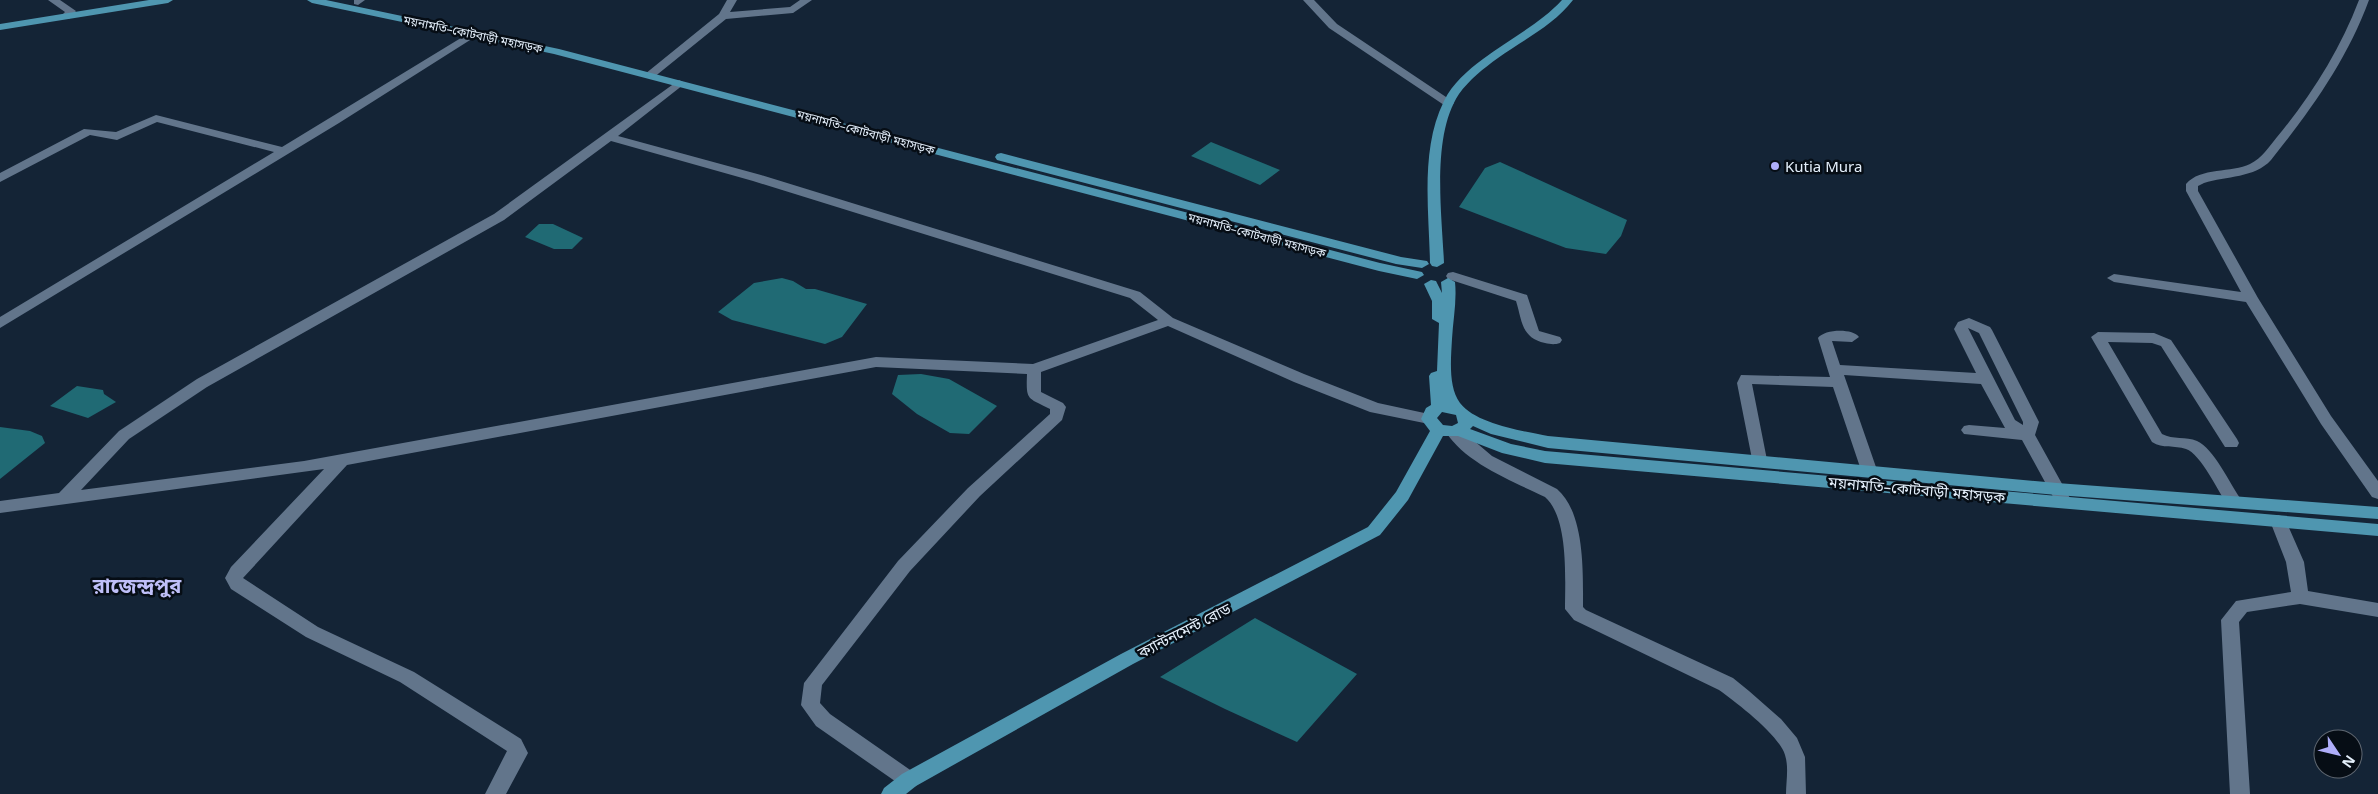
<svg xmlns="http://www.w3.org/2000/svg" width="2378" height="794" viewBox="0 0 2378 794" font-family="'Noto Sans','Noto Sans Bengali',sans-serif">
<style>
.water{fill:#206a74}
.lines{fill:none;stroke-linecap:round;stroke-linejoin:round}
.minor{fill:#62758b;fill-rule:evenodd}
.major{fill:#4f96b0;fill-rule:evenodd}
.poi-dot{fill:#afaefa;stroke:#060d15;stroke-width:2}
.labels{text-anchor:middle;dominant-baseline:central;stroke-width:5;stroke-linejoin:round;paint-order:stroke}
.far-street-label{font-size:12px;fill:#e4effb;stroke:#060d15}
.poi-label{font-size:15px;fill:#e4effb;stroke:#060d15;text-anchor:start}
.street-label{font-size:15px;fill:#e4effb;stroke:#060d15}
.district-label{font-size:20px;font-weight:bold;fill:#bfbff8;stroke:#060d15}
</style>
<rect width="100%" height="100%" fill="#142436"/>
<path class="water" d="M1211,142l69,28 -20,15 -69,-29z
M1500,162l127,58 -6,16 -15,18 -40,-6 -107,-41 26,-39z
M539,224h14l30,14 -11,11h-18l-29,-12z
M782,278l11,3 13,8h9l52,15 -25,33 -17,7 -93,-24 -14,-8 36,-29z
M921,374l28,5 48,27 -28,28 -19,-1 -33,-19 -25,-20 6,-19z
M77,386l26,4 1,4 12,8 -28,16 -38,-12z
M0,427l30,4 12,5 3,7 -45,36z
M1255,618l102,56 -60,68 -72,-33 -65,-32z"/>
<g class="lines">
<path class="minor" d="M48,0h12l16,11 -7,8h-8l-1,-2 5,-5z
M354,0h11l-7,5 -4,-1z
M727,0h10l-7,12 60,-5 10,-7h12l-19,13 -67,6 -73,59h-8v-4l74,-60z
M1303,0h11l23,24 115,77 2,2 -2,2h-8l-115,-77z
M2359,0h10c-22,60 -58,110 -98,160 -16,18 -45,16 -67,23l-6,3v5l60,107 73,118 47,65v18l-6,-2 -51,-73 -75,-122 -132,-20 -7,-4 7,-4 127,18 -55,-101v-7c14,-17 46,-11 64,-20 12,-6 19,-17 27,-27 34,-41 63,-87 82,-137z
M474,30l4,1v4l-139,88 -339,205v-11l274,-165 -117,-30 -40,18 -27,-5 -90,47v-9l84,-44 32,3 40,-17 126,32z
M679,80l6,3 -2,2 -65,51 143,39 379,117 33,26 131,56 74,29 51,11 5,1 3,4 -3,4 -5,1 -59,-12 -76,-30 -126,-56 -127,46v20l22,11 3,4 -4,13 -82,76 -70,75 -88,114 -2,18 10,11 86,60 3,6 -3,6 -7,3 -7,-3 -86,-60 -15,-21 3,-22 94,-122 70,-73 82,-74v-5c-23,-12 -24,-8 -23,-35l-151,-7 -529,98 -104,113 75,49 96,45 107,67 7,14 -22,41h-21l22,-43 -107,-69 -94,-45 -75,-48 -6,-11 6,-11 93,-98 -324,44v-12l59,-8 60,-62 78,-52 297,-165zM611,141l142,40 377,117 28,22 -125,44 -157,-7 -572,104 -223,29 48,-51 78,-52 297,-167z
M1453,272l74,23 12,36 21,6 2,3 -2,3c-6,2 -10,1 -15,0 -24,-5 -23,-23 -29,-42l-68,-22 -2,-3 2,-3z
M1969,318l21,9 2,3 47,92 -4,13 36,65 -2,4 -6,2 -6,-2 -35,-64 -58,-6 -3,-4 3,-4 5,-1 36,3 -24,-44 -137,-9 33,95 -2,4 -6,2 -6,-2 -2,-4 -28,-83 -81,-3 15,76 -2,4h-12l-16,-81 4,-8 89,2 -12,-39c6,-9 35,-10 41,-1l-7,5 -20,-1 8,24 136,8 -22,-44 4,-7zM1968,328l11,5 44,89v3l-8,-5z
M2098,332l56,1 17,7 66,99 2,4 -2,4h-12l-64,-101 -9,-3 -44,-1 54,92c11,6 24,2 35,7 17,8 32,41 43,57l2,4 -2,4 -6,2 -6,-2c-9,-13 -27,-52 -42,-57 -12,-4 -23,0 -34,-7l-61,-105z
M1454,427l5,1 33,28 65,33c28,24 26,83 26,118l3,3 147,68 16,13 32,28 16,19 8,19 1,37h-20c0,-12 3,-27 -1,-39 -5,-19 -49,-53 -66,-65l-145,-70 -9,-11c0,-29 4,-91 -20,-112 -31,-15 -80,-34 -99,-65l3,-4z
M2278,515l6,2 2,4 18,41 4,29 70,12v14l-78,-13 -53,8 -8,10 11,172h-20l-9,-174 15,-19 55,-9 -5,-30 -16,-41 2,-4z"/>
<path class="major" d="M149,0h24l-5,3 -168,27v-6z
M307,0h19l233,49 821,214 42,9 2,3 -7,4 -38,-8 -825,-217 -242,-51z
M1562,0h11c-19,25 -50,40 -75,58 -14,10 -29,22 -39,36 -28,42 -17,121 -15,169l-7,4 -5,-1 -2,-3c-1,-52 -10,-114 14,-162 8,-17 24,-31 39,-42 26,-20 57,-35 79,-59z
M1001,153l400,104 26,4 2,3 -7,4 -26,-4 -399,-104 -2,-3 2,-3z
M1448,278l7,4c2,19 -2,38 -3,57 -1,19 -4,48 8,64 16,21 63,28 88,33l509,47 321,24v12l-321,-24 -509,-47 -57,-14 -18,-8 -3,3 41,15 34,7 833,73v12l-833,-73 -43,-10 -44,-17h-15l-35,64 -28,35 -247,129 -217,122 -10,8h-25l3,-6 18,-14 219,-120 247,-127 28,-35 34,-61 -9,-12 5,-11 5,-3 -2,-29 2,-3 6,-2 2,-48 -7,-4v-18l-8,-17 7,-4 5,1 6,12 -1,-11zM1442,412l14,3 2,8 -6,3 -9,-1 -6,-7z"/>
</g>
<circle class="poi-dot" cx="1775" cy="166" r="5"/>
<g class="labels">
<g class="far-street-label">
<text transform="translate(473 34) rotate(12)">ময়নামতি–কোটবাড়ী মহাসড়ক</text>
<text transform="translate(866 132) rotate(15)">ময়নামতি–কোটবাড়ী মহাসড়ক</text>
<text transform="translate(1257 235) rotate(15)">ময়নামতি–কোটবাড়ী মহাসড়ক</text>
</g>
<g class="poi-label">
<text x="1785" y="166">Kutia Mura</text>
</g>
<g class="street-label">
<text transform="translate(1917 489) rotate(5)">ময়নামতি–কোটবাড়ী মহাসড়ক</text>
<text transform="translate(1184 630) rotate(-27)">ক্যান্টনমেন্ট রোড</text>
</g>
<g class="district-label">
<text x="137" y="585">রাজেন্দ্রপুর</text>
</g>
</g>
<g transform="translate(2338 754) rotate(125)"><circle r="24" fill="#060d15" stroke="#5f6771"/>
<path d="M0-4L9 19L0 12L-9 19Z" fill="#afaefa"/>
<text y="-8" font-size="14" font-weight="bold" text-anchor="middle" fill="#e4effb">N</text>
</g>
</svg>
